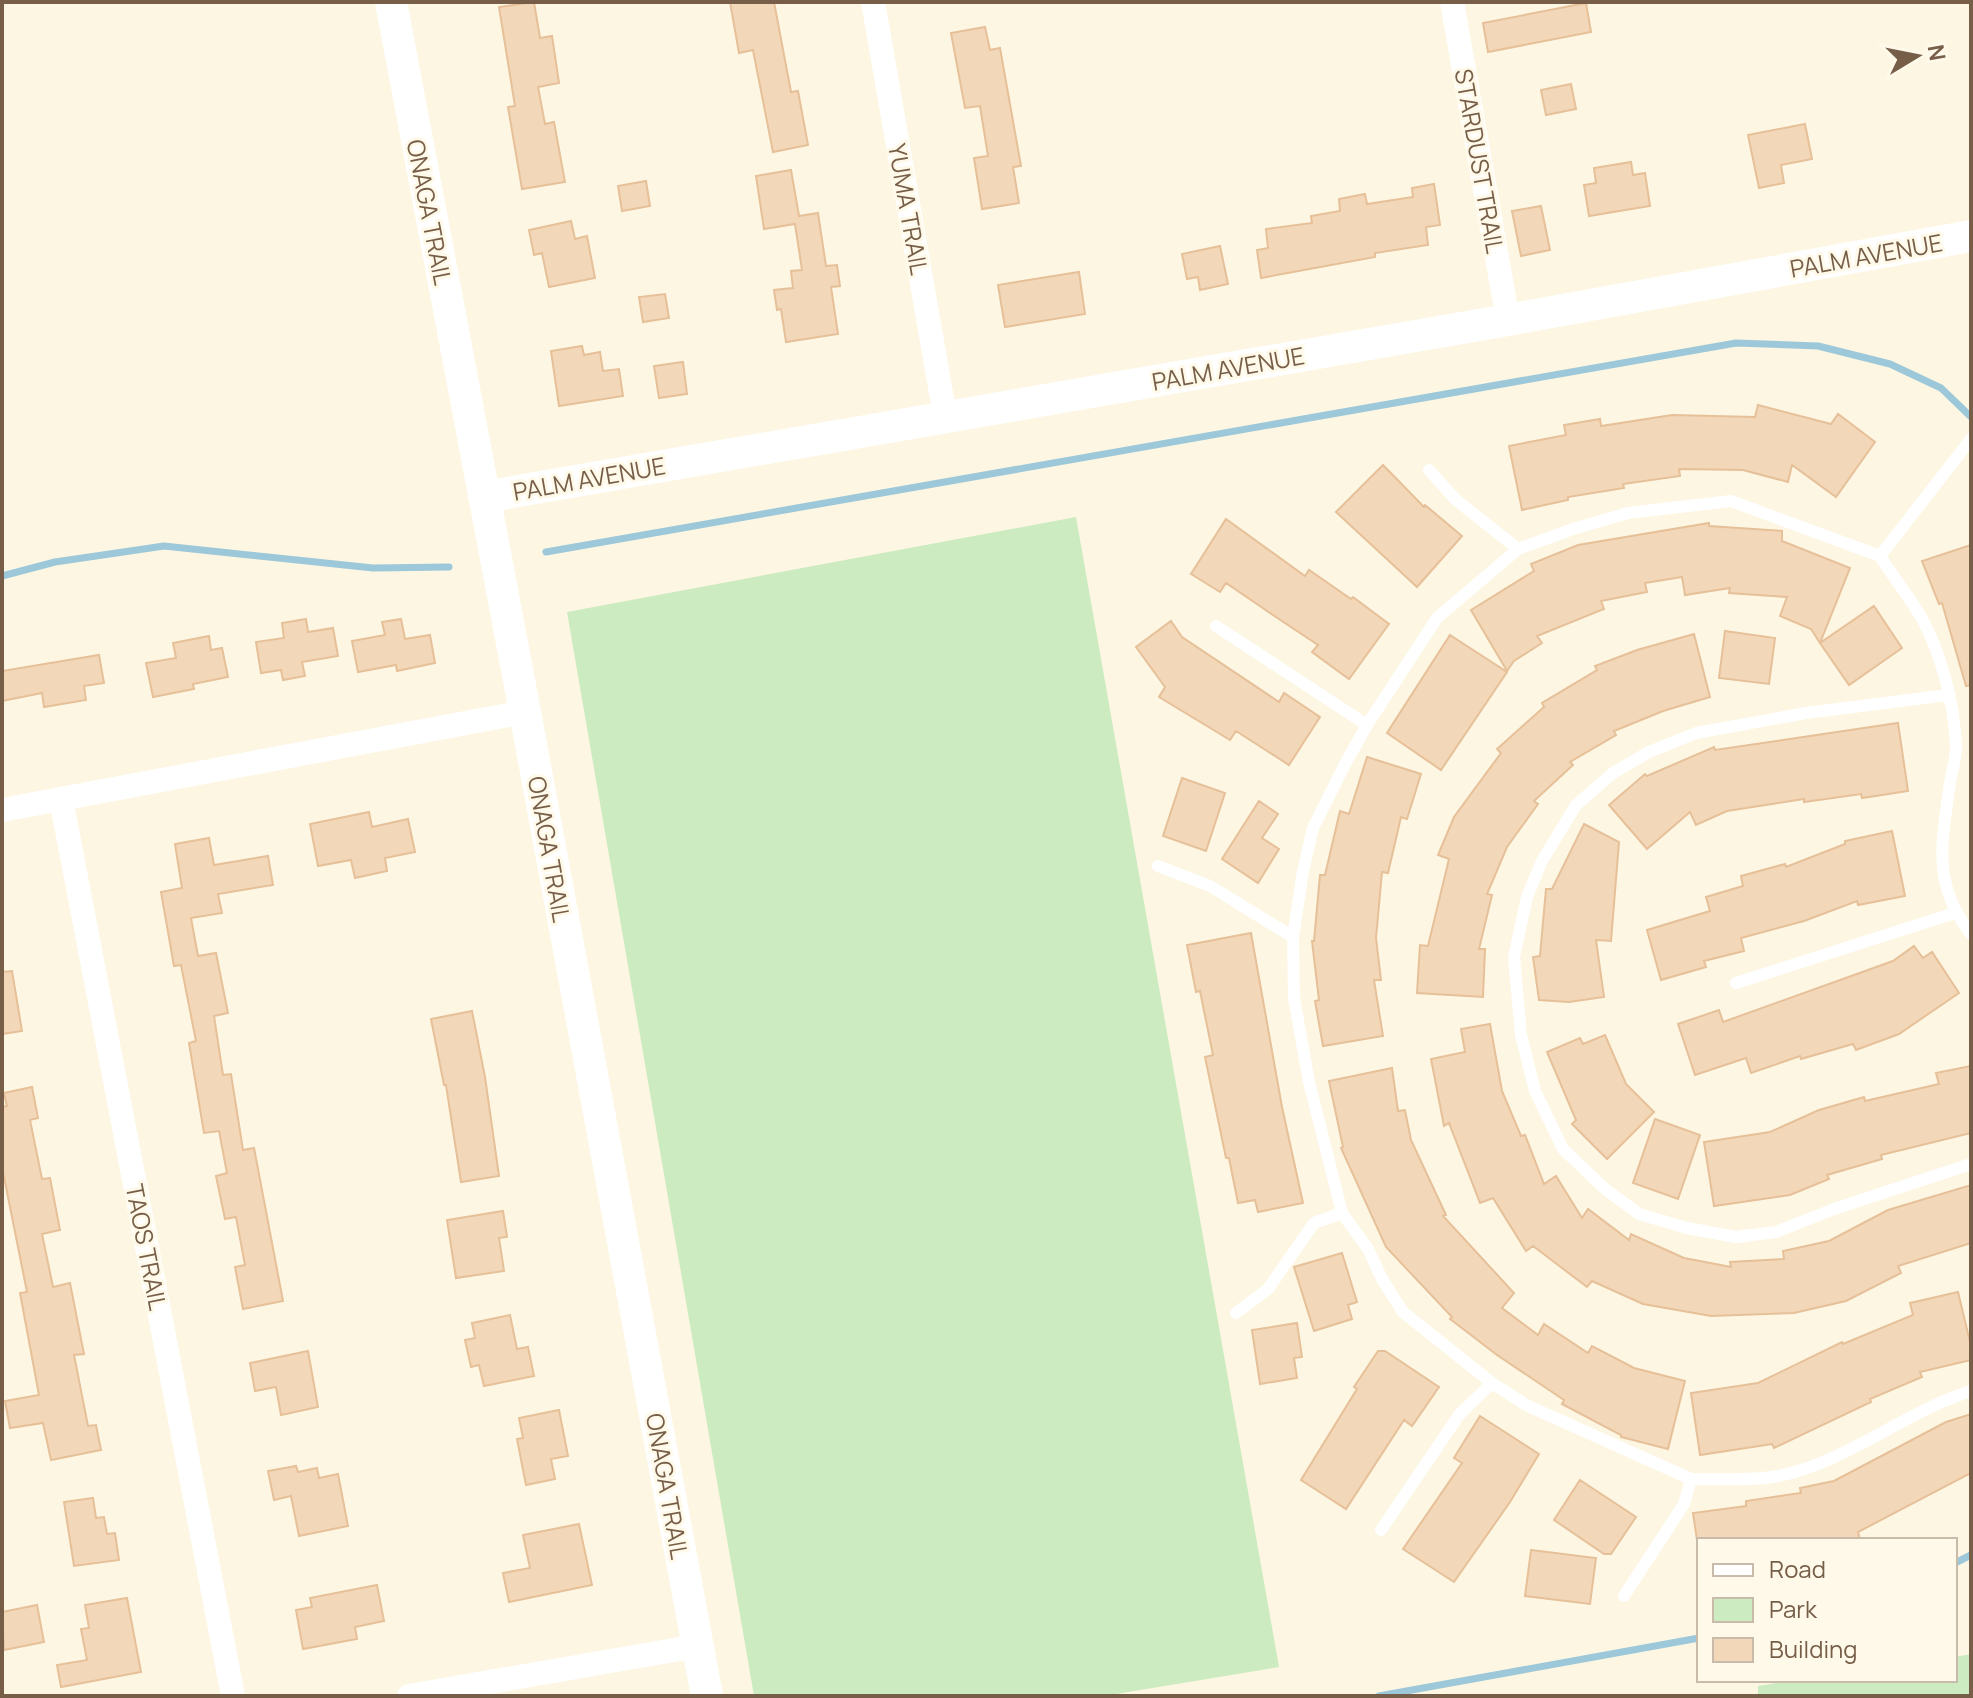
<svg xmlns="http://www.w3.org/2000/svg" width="1973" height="1698" viewBox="0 0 1973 1698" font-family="Manrope,sans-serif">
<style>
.green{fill:#cdebc0}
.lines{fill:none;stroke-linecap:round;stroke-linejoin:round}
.stream{stroke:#9cc8d9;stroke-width:7}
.building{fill:#f3d7b9;stroke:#e6c099;stroke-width:2}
.lane{stroke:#fff;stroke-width:12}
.street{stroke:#fff;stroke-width:24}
.secondary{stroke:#fff;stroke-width:32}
.labels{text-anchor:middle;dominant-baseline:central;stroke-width:6;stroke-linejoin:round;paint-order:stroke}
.street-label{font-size:24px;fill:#765e48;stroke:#fff9e9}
</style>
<rect width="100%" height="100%" fill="#fdf6e2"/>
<path class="green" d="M1076,517l203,1150 -175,29h-350l-187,-1084z
M1971,1654v42h-213v-10l37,-6h160v-23z"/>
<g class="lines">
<path class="stream" d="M546,552l1190,-209 82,3 72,18 51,24 30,29
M2,576l53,-14 109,-16 209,22 76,-1
M1955,1563l16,-8
M1379,1696l320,-58"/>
</g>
<path class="building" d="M534,2l6,36 12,-2 7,47 -21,4 7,37 9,-2 11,60 -43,7 -14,-82 7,-1 -16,-99z
M730,2h44l17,90 7,-1 10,54 -35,7 -20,-102 -14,3z
M1586,3l5,29 -103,20 -5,-29z
M985,27l5,23 10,-2 21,118 -8,1 6,36 -37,6 -8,-51 14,-2 -8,-50 -15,2 -14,-75z
M1571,84l5,25 -30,6 -5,-25z
M1805,124l7,35 -31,6 3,18 -25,5 -11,-53z
M1631,162l2,13 12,-2 5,33 -61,10 -5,-31 12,-2 -2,-15z
M791,170l8,46 19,-3 8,53 11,-1 3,21 -9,1 7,47 -52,8 -5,-33 -4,1 -3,-20 19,-2 -2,-17 11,-1 -7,-46 -31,5 -8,-53z
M646,181l4,25 -28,5 -4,-25z
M1434,184l6,41 -14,2 2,18 -53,8v4l-114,21 -4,-28 11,-2 -2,-19 46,-6 -1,-7 29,-5 -1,-12 26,-5 2,10 46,-7 -1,-9z
M1541,206l9,44 -29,6 -9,-45z
M571,221l4,18 12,-3 8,42 -46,9 -7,-34 -8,2 -5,-25z
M1220,246l8,38 -28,6 -2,-13 -11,2 -5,-25z
M1079,272l6,42 -80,13 -7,-42z
M665,294l4,24 -26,4 -4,-25z
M582,346l2,9 16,-3 3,19 16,-2 4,27 -64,10 -8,-55z
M683,362l4,32 -28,4 -5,-32z
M1758,405l73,19 7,-10 37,28 -39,55 -44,-32 -4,17 -45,-12 -64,-1 1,7 -57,8 1,4 -56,9v3l-46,10 -13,-64 57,-11 -2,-10 36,-6 1,7 71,-11 83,2z
M1383,465l41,42 1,-2 37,31 -45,51 -81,-75z
M1226,519l79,57 4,-6 42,29 2,-2 36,27 -40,55 -37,-27 6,-7 -48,-32 -44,-30 -6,9 -29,-18z
M1709,523v3l73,5v10l68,27 -30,75 -9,-14 -31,-13 7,-19 -58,-4 1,-5 -45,7 -3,-18 -37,6 2,9 -46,9 3,8 -67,27 5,7 -28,18 -7,10 -36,-61 63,-39 -3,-7 47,-19z
M1971,545v140l-5,1 -24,-83 -3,1 -17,-43z
M1874,606l28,42 -53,37 -29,-42z
M306,619l2,13 25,-4 5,28 -36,6 3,14 -22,4 -2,-10 -20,3 -5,-31 28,-4 -2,-15z
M401,619l4,20 25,-4 5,28 -38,8 -1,-6 -38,7 -6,-31 33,-6 -3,-13z
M1171,621l11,16 97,65 5,-9 36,24 -31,48 -53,-34 -6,9 -71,-43 6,-10 -29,-40z
M1725,631l50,7 -6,46 -50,-6z
M1694,634l16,63 -47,14 -49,20 2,4 -46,27 3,3 -39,36 4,3 -31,43 -20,47 5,1 -13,54h6l-2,48 -66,-4 3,-48 8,1 21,-87 -11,-4 16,-38 47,-64 -4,-4 47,-42 -2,-4 55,-33 -2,-4 42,-16z
M1450,635l57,37 -66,98 -54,-37z
M209,636l2,14 11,-2 6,29 -35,7 1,5 -41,8 -7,-34 30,-5 -3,-15z
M99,655l5,28 -20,3 2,14 -42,7 -2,-14 -40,8v-30z
M1898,723l10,68 -46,7 -1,-4 -57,8v-3l-77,12 -31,14 -6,-13 -43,37 -38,-44 36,-31 2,2 67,-29 1,3z
M1367,757l54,17 -14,45 -6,-2 -13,56 -6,-1 -6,66 5,42h-7l9,56 -60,10 -8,-45 4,-1 -7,-59h2l6,-66h5l15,-64 9,3z
M1182,778l43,15 -19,58 -43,-15z
M1259,801l19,13 -16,24 17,11 -21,34 -36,-24z
M369,812l3,15 36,-8 7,33 -30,6 2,13 -32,7 -4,-18 -33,6 -8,-42z
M1584,824l35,18 -8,99 -15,-1 8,57 -35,5 -30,-2 -6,-43 7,-1 6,-67h6z
M1892,831l13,65 -47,9 -1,-4 -53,20 -63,17 3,13 -40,10 2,6 -45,13 -14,-50 63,-19 -4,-14 37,-11 -2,-10 44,-12 1,3 59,-23v-3z
M209,838l5,27 54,-9 5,29 -55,9 4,19 -31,5 7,38 18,-3 12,60 -14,3 9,59 8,-1 12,76 11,-2 29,153 -40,8 -8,-42 10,-2 -9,-48 -11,2 -9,-43 11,-3 -8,-42 -15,2 -15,-90 7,-2 -15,-76 -7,1 -13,-74 21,-4 -7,-44z
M1251,933l31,174 21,96 -45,9 -3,-12 -17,3 -9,-45h-3l-21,-101 8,-2 -13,-64 -4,1 -9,-47z
M1914,946l9,12 9,-6 27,41 -60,41 -43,16 -3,-6 -52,15 -1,-3 -49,17 -5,-15 -51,17 -17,-51 41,-14 4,12 170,-61z
M12,971l10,60 -20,3v-62z
M472,1011l13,66 14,99 -38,6 -15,-97h-2l-13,-66z
M1490,1024l12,67 19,45 4,-1 19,49 12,-8 26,42 6,-9 41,31 2,-6 53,24 47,9 -1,-5 54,-3 -1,-8 46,-10 59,-31 83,-25v58l-73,23 3,7 -55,28 -52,12 -83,3 -68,-12 -51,-23 -5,6 -54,-41 -7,5 -33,-53 -13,5 -31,-80 -5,3 -13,-67 34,-7 -4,-23z
M1605,1035l21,49 28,28 -47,47 -35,-35 4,-4 -29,-68 33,-14 3,6z
M1971,1066v67l-90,22 1,4 -55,16 2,4 -39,16 -76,11 -10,-64 66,-10 49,-22 45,-13 1,4 74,-17 -3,-11z
M1392,1068l6,43 7,-1 6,30 35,75 -3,1 71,77 -12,15 36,27 6,-11 44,29 4,-7 42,22 51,13 -17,68 -47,-12v-2l-59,-31 2,-4 -67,-45 -47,-36 2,-2 -66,-70 -45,-99 2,-1 -14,-66z
M32,1087l6,31 -8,2 12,59 8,-1 10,52 -18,4 11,53 17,-4 14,71 -10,1 14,71 8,-1 5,25 -50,10 -8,-37 -33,5 -5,-27 34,-6 -19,-102 7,-1 -25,-125v-60l5,-1 -3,-13z
M1655,1119l45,16 -22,64 -45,-16z
M503,1211l4,26 -8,1 5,33 -48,7 -9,-58z
M1342,1253l15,49 -9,3 4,14 -38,12 -20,-64z
M1958,1292l13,54v14l-51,12 2,5 -52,22 1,3 -97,46 -2,-4 -72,11 -9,-62 67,-10 84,-41 1,2 70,-29 -3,-12z
M510,1315l7,34 11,-2 6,29 -50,10 -5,-21 -8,2 -6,-27 10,-2 -3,-15z
M1297,1323l5,34 -8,1 3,20 -37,6 -8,-54z
M308,1351l10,56 -37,8 -5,-28 -21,4 -5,-28z
M1378,1351h7l54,36 -27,39 -8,-6 -58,89 -45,-29 56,-91 -3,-2z
M559,1410l9,46 -17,3 4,20 -29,6 -9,-46 6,-1 -4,-20z
M1971,1414v59l-113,59 2,8h-163l-4,-27 53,-7v-5l55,-8 -1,-5 34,-7 112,-59z
M1480,1416l59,38 -29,48 -56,80 -51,-33 59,-86 -8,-5z
M296,1466l2,6 19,-4 2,10 19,-4 10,52 -49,10 -8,-40 -17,4 -6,-29z
M1580,1480l56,37 -25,37h-7l-50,-34z
M93,1498l3,20 8,-1 3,17 8,-1 4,27 -45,6 -10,-64z
M579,1524l13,61 -83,17 -6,-29 27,-5 -7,-33z
M1531,1550l65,8 -6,46 -65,-8z
M377,1585l7,36 -29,6 2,12 -54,10 -7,-39 16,-3 -2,-9z
M127,1598l14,74 -80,15 -4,-22 30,-5 -6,-31 8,-1 -4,-23z
M37,1605l7,37 -40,8 -2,-38z"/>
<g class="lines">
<path class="lane" d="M1971,439l-91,117c13,21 29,40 41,61 21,37 33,87 35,129 0,12 -4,25 -6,37 -8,58 -19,100 21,151
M1429,470l26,29 63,50
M1216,626l151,99
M1948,695l-142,18 -110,20 -47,19 -36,21 -37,32 -34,56 -15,36 -13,60 7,78 14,56 28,58 41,39 35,26 48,14 49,9 40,-5 58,-23 137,-45
M1158,866l52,20 83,51
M1736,983l219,-70
M1236,1313l32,-24 46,-66 28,-10
M1691,1479l-165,-74 -34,-22 -89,-71 -21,-33 -14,-30 -26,-36 -33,-131 -15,-84 -1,-61 10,-66 10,-43 31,-62 23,-41 70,-107 81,-69 55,-20 55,-16 103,-12 149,55
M1381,1530l78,-115 33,-32
M1624,1596l60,-92 7,-25c29,0 59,2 87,-3 70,-14 126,-64 193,-85"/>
<path class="street" d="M873,2l72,414
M1452,2l56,318
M61,799l172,897
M2,810l523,-98
M409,1696l288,-50"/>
<path class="secondary" d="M391,2l134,710 182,984
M484,497l1024,-177 463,-84"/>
</g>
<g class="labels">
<g class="street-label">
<text transform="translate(1480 161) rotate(80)">STARDUST TRAIL</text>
<text transform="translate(909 209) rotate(80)">YUMA TRAIL</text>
<text transform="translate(430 212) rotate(79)">ONAGA TRAIL</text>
<text transform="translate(1866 255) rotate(-10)">PALM AVENUE</text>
<text transform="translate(1228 368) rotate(-10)">PALM AVENUE</text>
<text transform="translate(589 478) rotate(-10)">PALM AVENUE</text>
<text transform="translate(550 849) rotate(80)">ONAGA TRAIL</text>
<text transform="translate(147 1247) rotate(79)">TAOS TRAIL</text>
<text transform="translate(668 1486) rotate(80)">ONAGA TRAIL</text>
</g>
</g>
<rect width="1973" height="1698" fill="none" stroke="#765e48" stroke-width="8"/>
<rect x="1697" y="1538" width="260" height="144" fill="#fff9e9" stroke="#c8bba9" stroke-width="2"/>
<rect x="1713" y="1564" width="40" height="12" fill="#ffffff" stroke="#c8bba9" stroke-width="2"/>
<text x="1769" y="1578" font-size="24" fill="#765e48">Road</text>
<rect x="1713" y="1598" width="40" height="24" fill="#cdebc0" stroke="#c8bba9" stroke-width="2"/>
<text x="1769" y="1618" font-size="24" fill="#765e48">Park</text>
<rect x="1713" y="1638" width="40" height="24" fill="#f3d7b9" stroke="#c8bba9" stroke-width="2"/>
<text x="1769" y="1658" font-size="24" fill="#765e48">Building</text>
<g transform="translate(1917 56) rotate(80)" stroke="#fff9e9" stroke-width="6" paint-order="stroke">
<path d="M0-6L14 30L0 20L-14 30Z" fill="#765e48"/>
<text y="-12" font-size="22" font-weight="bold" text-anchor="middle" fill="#765e48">N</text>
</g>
</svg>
